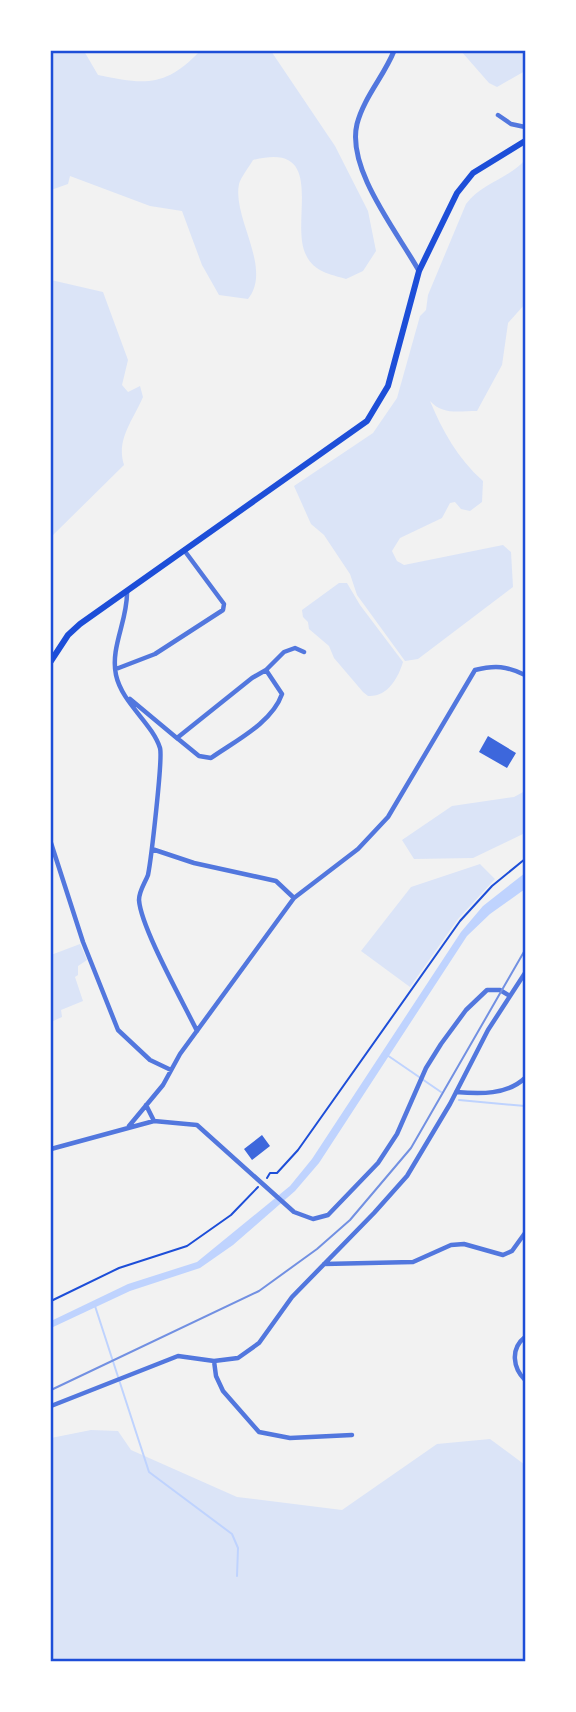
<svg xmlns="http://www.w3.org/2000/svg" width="576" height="1712" viewBox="0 0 576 1712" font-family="'Space Grotesk',sans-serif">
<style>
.green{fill:#dbe4f7}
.water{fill:#bfd3fe}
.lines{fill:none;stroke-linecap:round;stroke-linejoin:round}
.stream{stroke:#bfd3fe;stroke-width:2}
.building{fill:#3d67dc}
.path{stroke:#1d4ed8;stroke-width:2}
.minor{stroke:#5277de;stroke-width:4.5}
.tertiary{stroke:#5277de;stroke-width:5}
.secondary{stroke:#1d4ed8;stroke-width:6}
.rail{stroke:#7290e2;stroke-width:2}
.neatline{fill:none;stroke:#1d4ed8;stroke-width:2.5}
</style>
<rect width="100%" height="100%" fill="#f2f2f2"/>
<path class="green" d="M51,51h33l14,24c47,10 68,12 102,-24h71l64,95 33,65 8,40 -13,20 -17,8c-16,-5 -32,-7 -40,-24 -17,-33 23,-115 -53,-95 -4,7 -12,17 -14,24 -7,34 34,84 9,115l-29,-4 -17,-30 -20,-54 -32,-5 -80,-30 -2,8 -17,6z
M461,51h64v20l-28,16 -8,-4z
M525,160v144l-17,19 -6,42 -25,46c-20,0 -34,4 -47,-10 12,29 28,58 53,80l-1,21 -12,9 -9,-2 -6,-7 -5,1 -8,15 -42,20 -8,13 5,10 7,4 99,-20 8,7 2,35 -95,72 -13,2 -48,-66 -7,-21 -26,-39 -13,-11 -17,-38 79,-53 24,-35 23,-82 6,-6 2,-15 38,-91c15,-21 42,-25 59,-44z
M51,280l52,12 25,68 -6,25 6,7 12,-6 3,11c-11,25 -27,43 -19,68l-73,72z
M339,583h8l13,22 43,57c-5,16 -15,35 -35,34l-5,-4 -29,-34 -5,-12 -20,-17 -1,-7 -5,-5 -1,-7z
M525,791v42l-52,25 -59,1 -12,-19 50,-34 62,-9z
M480,864l15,15 -37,40 -48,68 -49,-36 50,-64z
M80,944l7,16 -9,6v9l-3,2 8,24 -22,9 1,7 -11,5v-67z
M91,1430l27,1 13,19 106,47 105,13 95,-66 53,-5 35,26v196h-474v-223z"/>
<path class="water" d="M525,873v16l-35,25 -23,22 -148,227 -24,28 -62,54 -33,23 -70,23 -79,37v-7l77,-37 69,-22 93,-76 22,-27 149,-227 22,-26z"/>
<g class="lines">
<path class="stream" d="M525,849v12
M387,1055l54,37
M459,1100l66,6
M95,1306l54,166 83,62 6,14 -1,28"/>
</g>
<path class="building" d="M488,736l28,17 -9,15 -28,-16z
M262,1135l8,11 -18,14 -8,-11z"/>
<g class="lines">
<path class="path" d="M267,1178l3,-5h7l21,-23 162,-229 32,-35 33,-27
M51,1301l68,-33 68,-22 44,-31 27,-28"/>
<path class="minor" d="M498,115l13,9 14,3
M127,591c1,29 -17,56 -11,84 6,28 36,48 44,73 3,10 -9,112 -12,127 -3,8 -9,16 -9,25 2,28 44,102 58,131
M116,669l39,-15 68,-44 1,-6 -40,-54
M266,670l16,24c-10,29 -47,47 -71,64l-12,-2 -22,-18 75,-60z
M266,670l18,-18 11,-4 9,4
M130,699l48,40
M51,843l32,99 35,88 32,30 21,10
M152,849l42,14 82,18 18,17
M456,1092c24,2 51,3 69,-14
M146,1105l8,16
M129,1126l34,-41 17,-31 114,-156 64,-49 30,-32 87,-147c20,-5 32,-4 50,5
M51,1149l103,-28 43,4 97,87 19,7 15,-4 50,-52 19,-29 29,-66 15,-24 25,-34 21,-20h13l10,6
M324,1264l89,-2 38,-17 13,-1 39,11 9,-4 13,-18
M525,1337c-15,12 -12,31 0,43
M214,1361l2,15 7,15 36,41 31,6 62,-3
M51,1406l127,-50 36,5 24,-3 21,-15 33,-46 82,-84 33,-37 43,-72 38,-74 37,-57"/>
<path class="tertiary" d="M394,51c-10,25 -30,46 -37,73 -11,45 41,109 62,147"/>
<path class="secondary" d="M51,661l17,-26 12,-11 287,-203 21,-35 31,-115 38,-78 16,-20 52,-32"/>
<path class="rail" d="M51,1390l208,-99 58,-42 33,-29 61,-72 114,-198"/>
</g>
<rect width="576" height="1712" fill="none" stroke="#ffffff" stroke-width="105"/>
<rect x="52" y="52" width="472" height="1608" class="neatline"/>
</svg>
